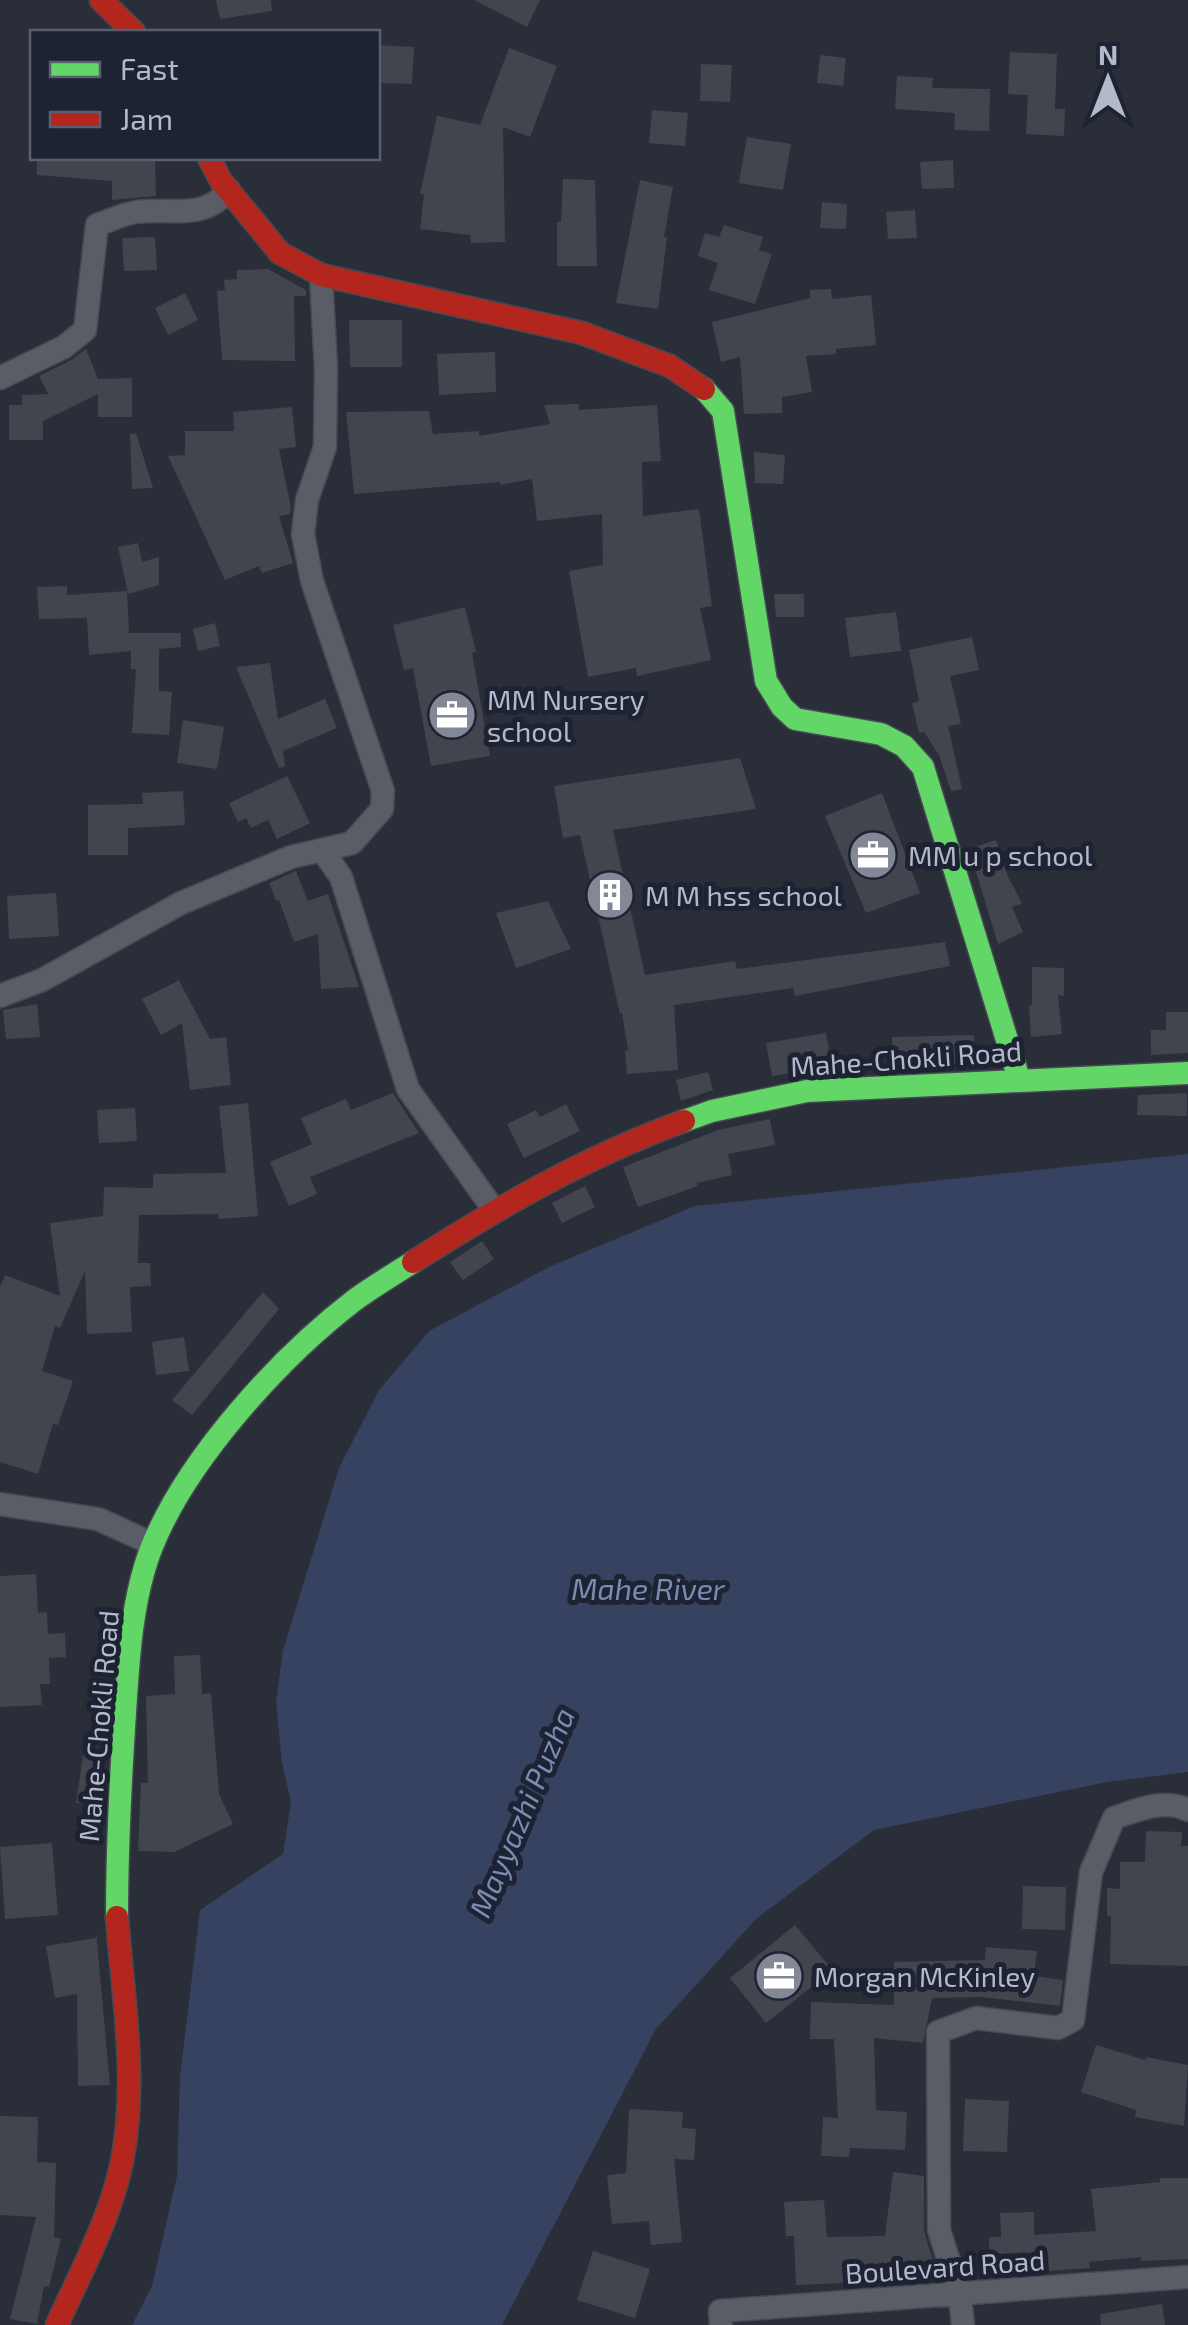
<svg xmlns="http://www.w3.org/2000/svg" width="1188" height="2325" viewBox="0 0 1188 2325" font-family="'Exo 2',sans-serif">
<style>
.water{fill:#374261}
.building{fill:#42454e}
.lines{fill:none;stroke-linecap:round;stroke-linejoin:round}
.street-casing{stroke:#464951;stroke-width:25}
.fast-casing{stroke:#464951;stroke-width:25}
.jam-casing{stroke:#464951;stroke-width:25}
.street{stroke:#5a5d66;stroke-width:22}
.fast{stroke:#63d668;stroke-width:22}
.jam{stroke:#b3261e;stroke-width:22}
.labels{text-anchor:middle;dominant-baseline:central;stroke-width:10;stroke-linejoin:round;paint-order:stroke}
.poi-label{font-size:28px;fill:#b4b9c9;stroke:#1d2333;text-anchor:start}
.street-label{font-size:28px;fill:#b4b9c9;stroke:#1d2333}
.water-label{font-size:30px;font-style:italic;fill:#7c8bb1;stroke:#1d2333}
</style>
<rect width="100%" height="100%" fill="#2a2e38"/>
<path class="water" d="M1188,1154v618l-81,10 -233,48 -118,89 -100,110 -154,296h-370l20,-39 25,-110 3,-99 20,-167 83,-56 8,-52 -9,-39 -6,-61 7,-52 56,-182 40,-78 50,-59 122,-65 144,-60z"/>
<path class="building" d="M216,0h55l1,11 -52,8z
M474,0h66l-13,27z
M378,45l36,2 -2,37 -34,-1z
M509,48l48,18 -27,71 -27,-10 2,115 -34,1 -1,-8 -50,-6 4,-35h-4l17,-78 43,9z
M1010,52l47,2 -2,55h10l-1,27 -38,-2 2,-39 -20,-1z
M820,55l26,3 -3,28 -26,-3z
M701,64l31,1 -2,37 -30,-1z
M897,76l36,2 -1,10 58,1 -1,42 -35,-1 1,-17 -60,-4z
M652,110l36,3 -3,33 -36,-3z
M747,137l44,7 -8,46 -44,-7z
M42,158l113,1 1,37 -44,4v-19l-75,-6v-14h4z
M953,160l1,28 -32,1 -2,-27z
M563,179l32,1 2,86h-40v-44h4z
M640,180l33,7 -9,50h3l-9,72 -42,-6z
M822,202l25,2 -1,25 -26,-1z
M915,210l2,28 -29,1 -2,-27z
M724,225l39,12 -4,13 13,4 -17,50 -46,-14 9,-27 -20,-7 7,-23 14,4z
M155,237l2,33 -33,1 -2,-33z
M268,269l38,21v6h-12l1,65 -73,-1 -5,-69 8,-1 -1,-10 13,-1v-9z
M831,289l1,10 39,-4 5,50 -40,4v5l-30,2 6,36 -30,5v16l-38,1 -4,-57 -19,5 -9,-40 98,-24v-8z
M185,293l13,27 -30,15 -13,-27z
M349,320h53v47h-52z
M86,349l12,30 34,-1v39h-34v-23l-55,27v19h-34v-35h13v-10l26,-1 -9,-18 32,-16z
M495,352l1,40 -57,3 -2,-41z
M579,404v6l78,-5 4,56 -19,1 1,54 56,-7 13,97 -12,2 11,52 -74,16 -1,-8 -48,9 -19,-106 34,-6 -1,-51 -65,7 -5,-42 -32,6v-3l-146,12 -8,-82 83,-1 4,23 46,-3v5l71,-12 -6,-19z
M292,407l4,40 -17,2 12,59 -1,6 -11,2 14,47 -31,10 -3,-7 -34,14 -57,-124 17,-1v-24h49l-1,-19z
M136,433l17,55 -21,1 -2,-55z
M754,452l31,3 -2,29 -28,-1z
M138,543l4,19 17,-5v28l-31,9 -10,-47z
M67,586v9l60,-4 2,42h52v14l-22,2v42l13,1 -3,43 -37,-2 4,-64h-5v-18l-42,4 -2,-37 -48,1 -2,-32z
M774,594h30v23h-28z
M465,607l11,45 -4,1 18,103 -59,10 -18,-98 -9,2 -11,-45z
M896,612l5,39 -51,6 -5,-39z
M215,623l5,23 -22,5 -5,-22z
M972,637l7,33 -29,6 11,48 -13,2 14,63 -11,2 -12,-36 -15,-23 -5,1 -7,-30 7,-2 -10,-51z
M270,663l8,56 47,-20 12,29 -54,23 2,15 -6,2 -43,-101z
M183,720l41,7 -7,42 -40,-6z
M740,758l16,51 -143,21 32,145 90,-14 2,8 208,-27 5,24 -155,30 -2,-8 -119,17 4,65 -51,4 -2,-23 3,-1 -6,-37 -2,1 -40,-179 -17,3 -9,-52z
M287,776l23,47 -33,16 -9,-19 -17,8 -5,-10 -8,4 -9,-19z
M183,791l2,34 -57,3v27h-40v-50l55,-1 -1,-11z
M882,793l38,100 -54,20 -41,-97z
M996,840l12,37 14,26 -10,4 11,25 -25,12 -29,-95z
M296,871l12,30 20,-7 31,93 -38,2 -3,-55 -24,8 -15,-42 -3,1 -7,-18z
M56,893l3,43 -50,3 -2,-43z
M548,901l23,48 -55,19 -20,-55z
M1032,967l32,1v28l-6,-1 4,39 -31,3 -2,-32h3z
M177,977l33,62 16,-2 5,48 -41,5 -8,-67 -21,12 -19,-36 36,-18z
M37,1004l3,33 -34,2 -3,-29z
M1166,1012h22v41l-37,2v-25h15z
M826,1033l6,34 -60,9 -6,-33z
M974,1035l1,28 -82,4 -1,-30z
M708,1072l5,18 -32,11 -5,-21z
M393,1093l26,40 -109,44 7,17 -28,12 -19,-44 42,-18 -11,-26 45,-19 5,11z
M1187,1093v23l-50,-1 1,-20z
M248,1103l10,113 -39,3 -1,-5 -79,1 -1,48h12l1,23 -21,1 2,45 -45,2 -2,-63 -25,57 -5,-2 -13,45 31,10 -15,44 -5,-1 -15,50 -38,-12v-175l5,-12 55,21 -10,-73 53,-7 1,-29 49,1v-14l73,-1 -7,-67z
M566,1104l14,27 -56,27 -17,-34 29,-14 4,7z
M135,1108l2,33 -38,2 -2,-33z
M770,1119l5,26 -47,9 4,21 -35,8 1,3 -60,21 -15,-40 95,-37z
M585,1186l10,21 -33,16 -10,-20z
M482,1241l12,18 -31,21 -13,-18z
M263,1292l16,17 -87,106 -20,-15z
M184,1337l5,34 -33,4 -4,-33z
M36,1574l2,39 9,-1 1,22 17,-1 1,24 -17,1 1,26h-10l2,21 -42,2v-131z
M200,1655l2,39 9,-1 8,101 14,30 -59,28 -36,-1 3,-68h7l-2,-87 29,-2 -1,-38z
M84,1749l19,3 -4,54 -23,-3z
M1146,1831l36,1 -1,14h7v120l-78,-2 1,-48h-4v-28l13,1v-27h25z
M52,1843l6,72 -53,4 -5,-72z
M1023,1886l43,1 -1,43 -43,-1z
M795,1925l34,41v7l-63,50 -36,-45z
M96,1930l14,155 -32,1 -1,-92 -22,4 -9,-52 50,-8z
M986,1947l51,4 -3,25 29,4 -3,26 -78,-9 -50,1 -9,45 -49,-5 2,72 31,2 -2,38 -55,-2 -1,9 -28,-1 2,-39 15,1 -4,-79h-24l1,-37 83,3v-43l91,-2z
M1096,2045l49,15 1,-3 42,8 -4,61 -49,-9 1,-7 -55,-18z
M965,2099l44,2 -2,51 -44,-1z
M629,2109l54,3 -1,16 14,1 -2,31 -20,-1 8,83 -31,3 -2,-24 -37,3 -5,-49 19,-2z
M0,2116l38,1 -1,45 19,1 -2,74 7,2 -12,48 -5,-1 -7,38 -27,-5 26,-102 -36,-2z
M893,2172l31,4v55l9,30 -46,4v19l-42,3v-4l-49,2 -2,-49h-8l-2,-34 40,-2 3,37 58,-1z
M1160,2178h28v81l-47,2v-4l-52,5 1,6 -41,3 -1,-19 -59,2v-17h12l-1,-24 34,-1v23l62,-4 -5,-42 69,-7z
M593,2251l57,18 -15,49 -58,-18z
M1162,2304l3,21h-64l-1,-11z"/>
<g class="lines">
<g class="street-casing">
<path id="street" d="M0,378l64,-31 21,-17 12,-105c12,-4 26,-11 39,-13 35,-5 66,10 93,-22
M322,850l19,27 67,212 86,121
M0,996l42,-16 139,-77 110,-46 61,-14 30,-34 1,-18 -71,-210 -9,-47 4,-34 18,-53 1,-78 -5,-94
M0,1504l98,15 55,25
M721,2325l-1,-14 468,-34
M963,2325l-3,-29 -21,-66 -1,-198 38,-14 82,10 15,-8 18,-148 23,-54c23,-8 51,-20 74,-8"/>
</g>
<g class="fast-casing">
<path id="fast" d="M704,389l19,22 43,270 16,26 13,12 86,15 23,12 19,21 96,312
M684,1121l28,-10 95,-20 381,-18
M117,1917c0,-63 3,-126 7,-189 4,-59 6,-124 27,-179 35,-89 129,-192 205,-250 18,-13 38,-25 57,-37"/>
</g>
<g class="jam-casing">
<path id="jam" d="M101,0l33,32
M209,158l12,23 59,72 41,22 261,58 88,33 34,23
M413,1262c86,-55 174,-106 271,-141
M57,2325c23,-52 54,-107 65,-164 16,-80 1,-163 -5,-244"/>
</g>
<use href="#street" class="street"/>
<use href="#fast" class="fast"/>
<use href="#jam" class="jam"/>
</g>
<defs>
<g id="office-disc" transform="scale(2.5)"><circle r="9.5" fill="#848896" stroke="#1d2333"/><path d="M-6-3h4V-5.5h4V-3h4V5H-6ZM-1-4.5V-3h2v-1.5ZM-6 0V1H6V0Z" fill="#fff"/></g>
<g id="building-disc" transform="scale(2.5)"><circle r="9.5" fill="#848896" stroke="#1d2333"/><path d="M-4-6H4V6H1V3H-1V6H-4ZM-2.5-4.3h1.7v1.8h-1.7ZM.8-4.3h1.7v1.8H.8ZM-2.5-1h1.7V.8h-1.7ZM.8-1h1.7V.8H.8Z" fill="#fff"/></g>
</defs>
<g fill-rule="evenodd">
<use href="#office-disc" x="452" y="715"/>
<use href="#office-disc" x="873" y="855"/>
<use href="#building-disc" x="610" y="895"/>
<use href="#office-disc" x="779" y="1976"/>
</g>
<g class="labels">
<g class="poi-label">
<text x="487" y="699">MM Nursery<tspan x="487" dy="32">school</tspan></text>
<text x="908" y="855">MM u p school</text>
<text x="645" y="895">M M hss school</text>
<text x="814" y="1976">Morgan McKinley</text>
</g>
<g class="street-label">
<text transform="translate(906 1058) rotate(-4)">Mahe-Chokli Road</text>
<text transform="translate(98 1726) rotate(-85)">Mahe-Chokli Road</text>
<text transform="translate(945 2266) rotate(-4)">Boulevard Road</text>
</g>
<g class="water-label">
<text x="648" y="1588">Mahe River</text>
<text transform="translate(521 1812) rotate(-67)">Mayyazhi Puzha</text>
</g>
</g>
<rect x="30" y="30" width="350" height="130" fill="#1d2333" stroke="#595f6f" stroke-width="2.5"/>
<rect x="50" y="62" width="50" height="15" fill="#63d668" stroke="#595f6f" stroke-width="2.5"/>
<text x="120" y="80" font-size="30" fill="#b4b9c9">Fast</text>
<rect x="50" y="112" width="50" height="15" fill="#b3261e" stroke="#595f6f" stroke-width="2.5"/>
<text x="120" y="130" font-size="30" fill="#b4b9c9">Jam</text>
<g transform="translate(1108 80)" stroke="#1d2333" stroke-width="8" paint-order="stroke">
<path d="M0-8L18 38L0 25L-18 38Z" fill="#b4b9c9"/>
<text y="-15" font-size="28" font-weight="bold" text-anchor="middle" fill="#b4b9c9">N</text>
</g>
</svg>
